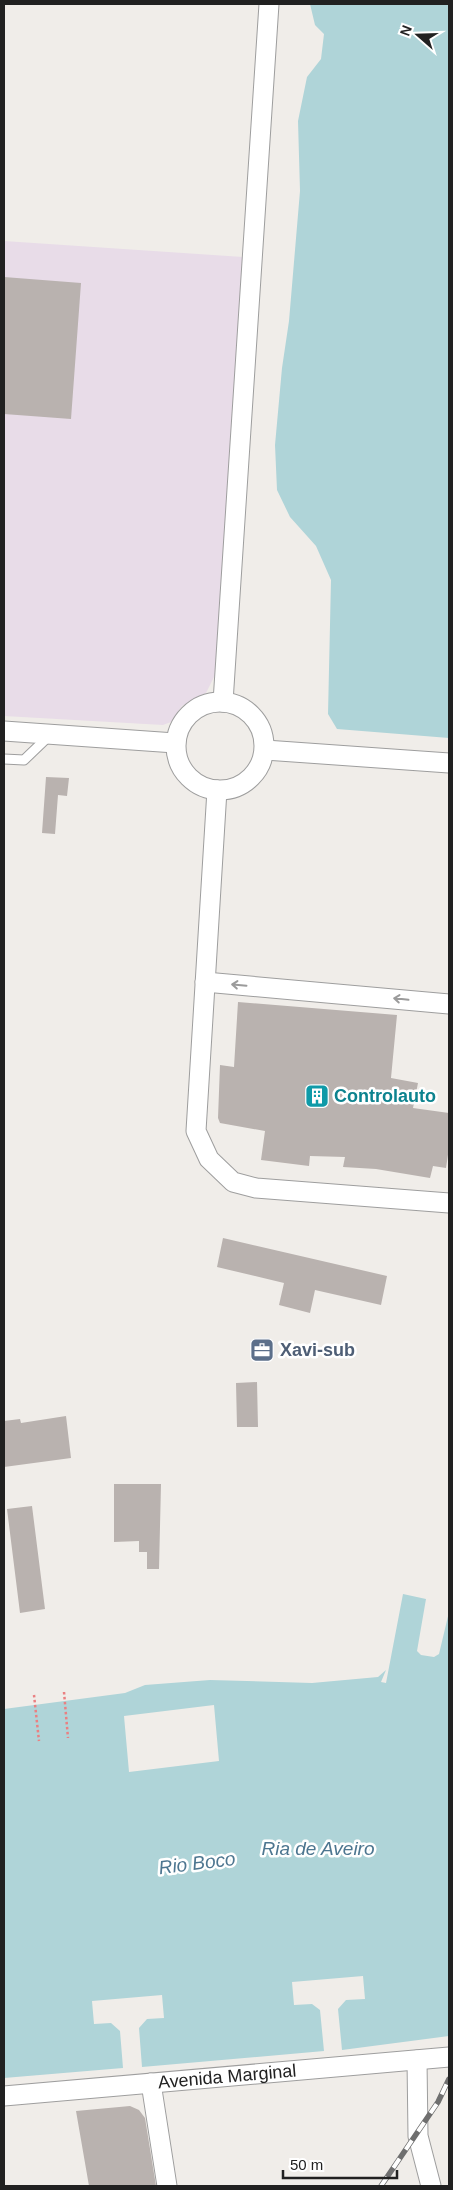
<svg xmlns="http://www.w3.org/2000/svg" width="453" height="2190" viewBox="0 0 453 2190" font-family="Arial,sans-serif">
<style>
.industrial{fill:#e8dce8}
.water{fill:#afd4d8;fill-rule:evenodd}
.building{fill:#b9b2af}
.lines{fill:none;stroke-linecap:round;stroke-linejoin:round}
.lane-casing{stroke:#9e9e9e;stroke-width:11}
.street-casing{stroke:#9e9e9e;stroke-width:21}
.path{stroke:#ea8082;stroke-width:2.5;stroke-dasharray:2.5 2.5;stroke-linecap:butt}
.lane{stroke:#fff;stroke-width:9}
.street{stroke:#fff;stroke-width:19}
.rail-casing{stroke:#6f6f6f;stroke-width:5.5}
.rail{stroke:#fff;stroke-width:4;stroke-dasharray:11;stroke-linecap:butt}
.oneway{stroke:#9b9b9b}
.labels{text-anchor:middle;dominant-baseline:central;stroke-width:5;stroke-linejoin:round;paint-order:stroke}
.culture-label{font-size:18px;font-weight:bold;fill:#0d838f;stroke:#fff;text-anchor:start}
.service-label{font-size:18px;font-weight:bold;fill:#4e5e75;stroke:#fff;text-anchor:start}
.street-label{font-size:18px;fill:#212121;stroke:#fff}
.water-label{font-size:19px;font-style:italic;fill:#4d7690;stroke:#fff}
</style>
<rect width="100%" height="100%" fill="#f0ede9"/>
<path class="industrial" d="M4,241l239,16 -27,416 -10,20 -24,13 -11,16 -8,3 -159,-9z"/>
<path class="water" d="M310,4h139v734l-112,-9 -9,-15 3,-134 -15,-34 -26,-29 -13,-27 -2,-45 7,-77 7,-47 11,-130 -2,-70 9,-44 14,-18 3,-25 -9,-9z
M403,1594l23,5 -9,52 4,4 13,2 5,-3 10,-42v424l-107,14 -4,-41 8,-9 19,-1 -2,-23 -71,6 2,23 18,-1 8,6 4,41 -182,16 -3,-39 8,-9 17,-1 -2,-23 -70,6 2,23 17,-1 9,8 3,37 -119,10v-369l121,-16 20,-8 65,-5 102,3 66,-6 8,-7 -5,12 5,1zM214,1705l5,56 -90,11 -5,-56z"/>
<path class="building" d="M4,277l77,6 -10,136 -67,-5z
M46,777l23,1 -2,18 -9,-1 -3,39 -13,-1z
M238,1002l159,13 -6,63 27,5 -5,25 36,5v35l-3,20 -13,-2 -3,12 -54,-9 -33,-2 2,-10 -35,-1 -1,10 -48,-6 4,-29 -45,-8 -2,-5 2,-53 14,2z
M223,1238l164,38 -6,29 -66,-15 -5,23 -31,-8 5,-22 -67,-16z
M257,1382l1,45h-21l-1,-44z
M66,1416l5,42 -67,9v-46l16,-2 1,4z
M114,1484h47l-2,85h-12v-17h-8v-11l-25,1z
M32,1506l13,103 -25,4 -13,-104z
M130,2106l9,4 6,8 11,68h-67l-13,-75z"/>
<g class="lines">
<g class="lane-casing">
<path id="lane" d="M4,759l20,1 25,-24"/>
</g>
<g class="street-casing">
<g id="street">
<circle cx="220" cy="746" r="44"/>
<path d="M223,702l46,-698"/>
<path d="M4,731l171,12"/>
<path d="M265,750l184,13"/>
<path d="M217,790l-21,341 13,28 24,23 23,6 193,15"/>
<path d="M205,982l244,22"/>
<path d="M417,2060l1,76 13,50"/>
<path d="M151,2083l16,103"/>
<path id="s1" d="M4,2096l445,-39"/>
</g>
</g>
<path class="path" d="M64,1692l4,46
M34,1695l5,46"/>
<use href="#lane" class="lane"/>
<use href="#street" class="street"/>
<g class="rail-casing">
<path id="rail" d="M381,2186l57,-84 11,-23"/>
</g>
<use href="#rail" class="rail"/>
</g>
<defs><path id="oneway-shaft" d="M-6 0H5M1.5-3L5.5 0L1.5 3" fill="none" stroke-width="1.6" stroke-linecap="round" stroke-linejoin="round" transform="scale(1.25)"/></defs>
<g class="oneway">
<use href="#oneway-shaft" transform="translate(239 985) rotate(-175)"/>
<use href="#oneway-shaft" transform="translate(401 999) rotate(-174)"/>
</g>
<defs>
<g id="building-square" transform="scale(1.25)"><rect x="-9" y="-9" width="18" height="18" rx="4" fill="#0f9aa8" stroke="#fff"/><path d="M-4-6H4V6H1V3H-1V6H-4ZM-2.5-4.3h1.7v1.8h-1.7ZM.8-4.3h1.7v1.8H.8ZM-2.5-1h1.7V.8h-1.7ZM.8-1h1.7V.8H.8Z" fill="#fff"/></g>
<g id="office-square" transform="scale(1.25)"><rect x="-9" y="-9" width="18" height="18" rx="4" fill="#5c6f8a" stroke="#fff"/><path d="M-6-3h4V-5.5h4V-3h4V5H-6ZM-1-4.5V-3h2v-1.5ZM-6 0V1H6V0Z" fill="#fff"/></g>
</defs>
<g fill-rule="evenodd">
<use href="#building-square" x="317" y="1096"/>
<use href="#office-square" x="262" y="1350"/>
</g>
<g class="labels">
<g class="culture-label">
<text x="334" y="1096">Controlauto</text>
</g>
<g class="service-label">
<text x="280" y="1350">Xavi-sub</text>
</g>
<g class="street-label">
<text stroke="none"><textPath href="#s1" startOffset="224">Avenida Marginal</textPath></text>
</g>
<g class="water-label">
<text x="318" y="1848">Ria de Aveiro</text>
<text transform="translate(197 1863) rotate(-7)">Rio Boco</text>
</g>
</g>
<rect width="453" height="2190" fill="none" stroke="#212121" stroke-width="10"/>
<g transform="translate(418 35) rotate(290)" stroke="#ffffff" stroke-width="4" paint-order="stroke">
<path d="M0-4L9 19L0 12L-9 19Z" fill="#212121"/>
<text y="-8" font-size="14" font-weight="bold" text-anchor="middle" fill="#212121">N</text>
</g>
<path d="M283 2170v8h114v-8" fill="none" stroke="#212121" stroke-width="2.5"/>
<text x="290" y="2170" font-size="15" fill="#212121" stroke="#ffffff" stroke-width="4" paint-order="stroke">50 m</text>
</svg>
